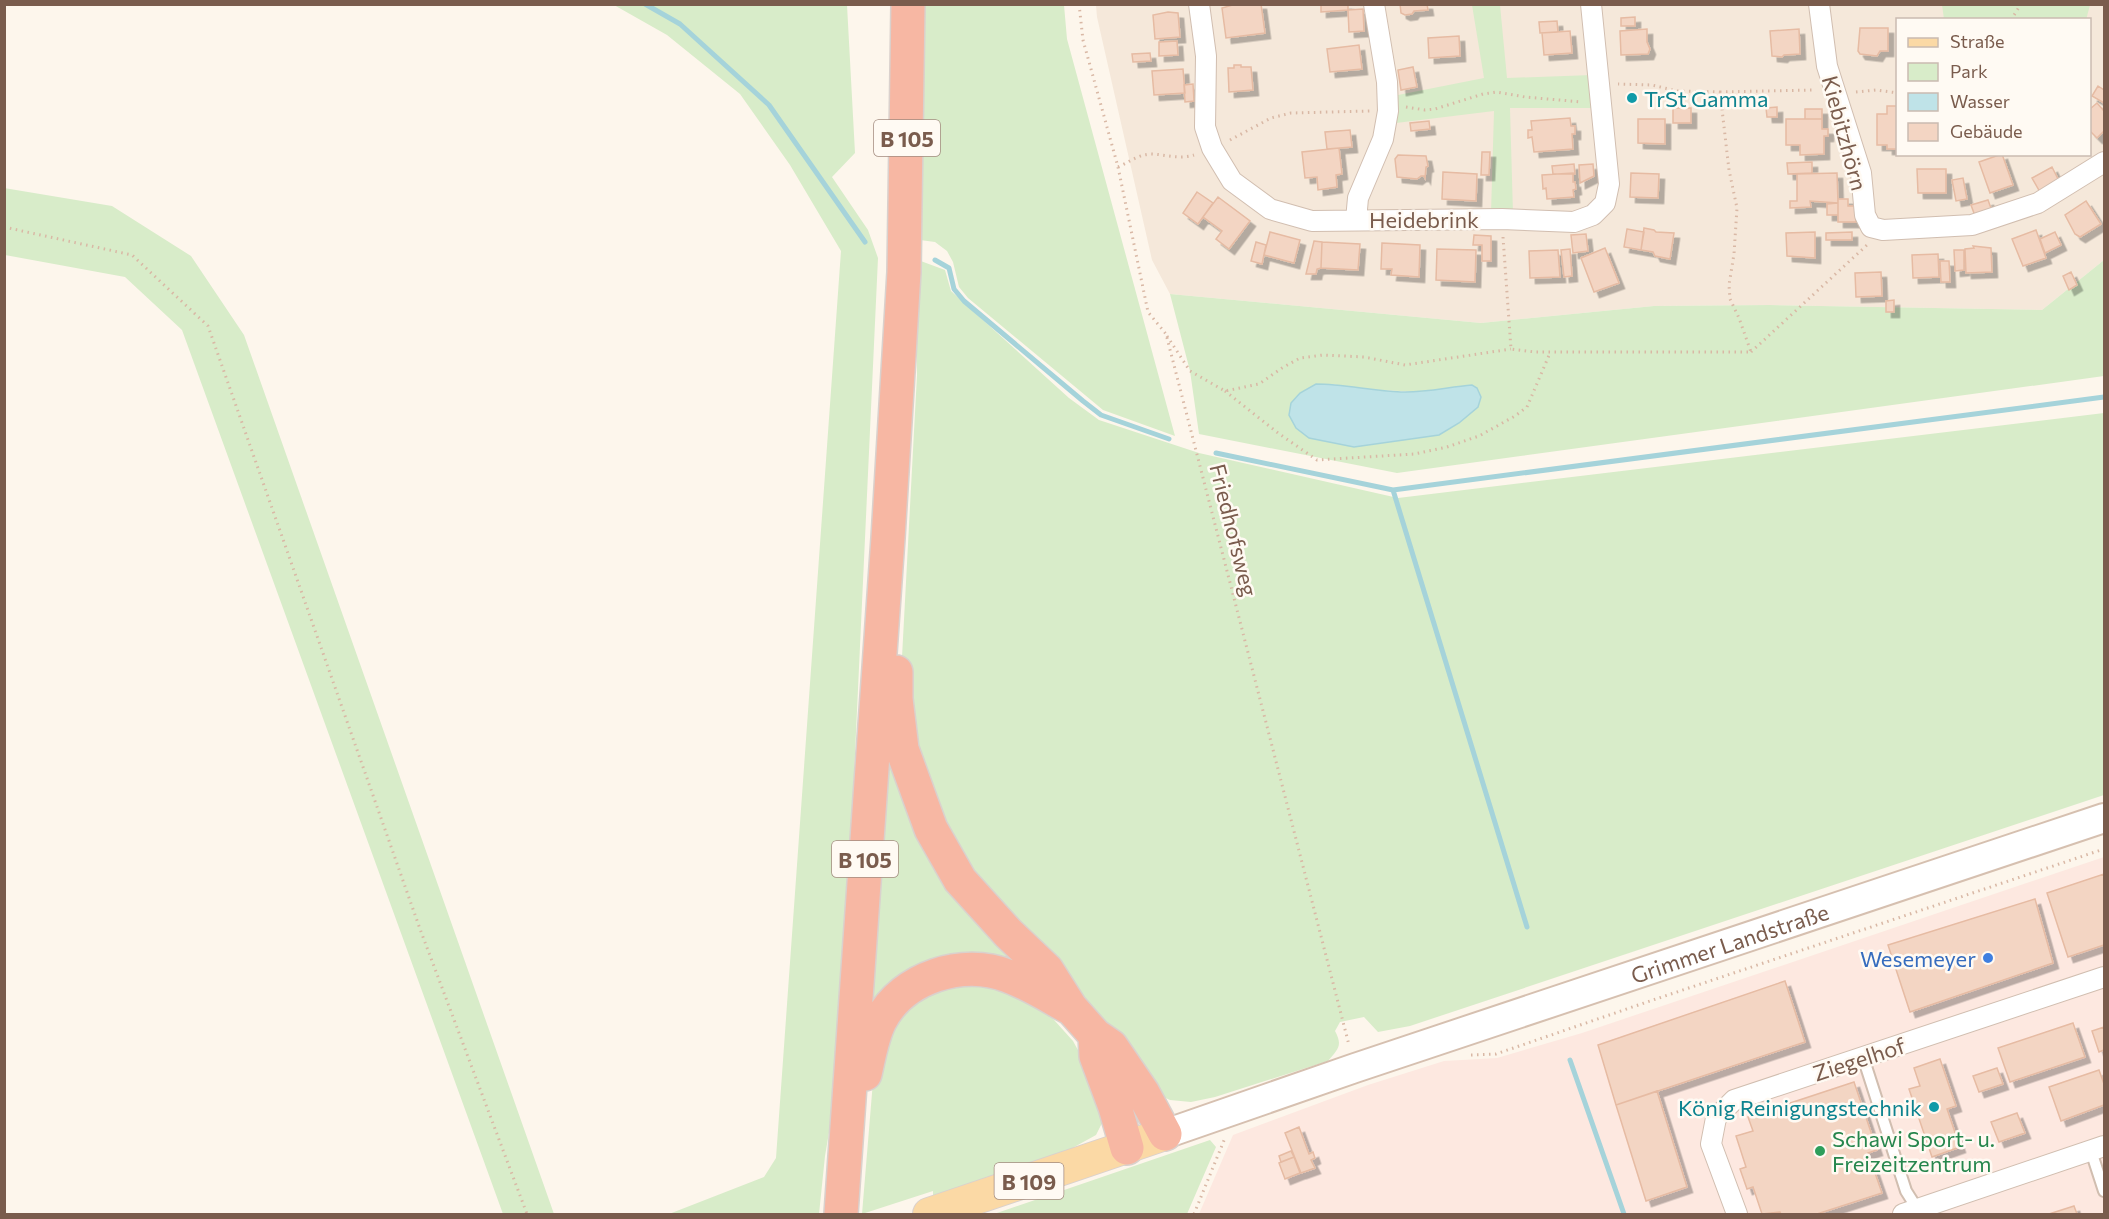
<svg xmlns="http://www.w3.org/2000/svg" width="2109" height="1219" viewBox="0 0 2109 1219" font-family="Commissioner,sans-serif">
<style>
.residential{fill:#f5e8da;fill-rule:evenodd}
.commercial{fill:#fde8e0}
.green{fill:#d8ecc9;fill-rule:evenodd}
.water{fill:#bfe3e8;stroke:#a5d3da;stroke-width:1.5}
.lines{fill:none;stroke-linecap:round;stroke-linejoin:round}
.stream{stroke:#a5d3da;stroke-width:5}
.building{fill:#f3d5c3;stroke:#e6bba3;stroke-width:1.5;filter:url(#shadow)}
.lane-casing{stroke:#d1beb0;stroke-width:14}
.street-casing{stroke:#d1beb0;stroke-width:22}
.secondary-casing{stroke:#d6c0b0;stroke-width:32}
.primary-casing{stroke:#dad1cd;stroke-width:34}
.highway-casing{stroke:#dad1cd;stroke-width:36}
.path{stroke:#d9b8a5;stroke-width:3;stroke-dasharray:1.5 4.5;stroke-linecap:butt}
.lane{stroke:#fff;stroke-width:10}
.street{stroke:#fff;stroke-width:20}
.secondary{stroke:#fff;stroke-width:28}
.primary{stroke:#fbd9a5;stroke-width:32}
.highway{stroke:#f7b7a3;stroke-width:33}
.culture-dot{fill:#0f9aa8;stroke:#fffaf3;stroke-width:2}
.shop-dot{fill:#3f7fe0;stroke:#fffaf3;stroke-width:2}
.leisure-dot{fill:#2e9e5b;stroke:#fffaf3;stroke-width:2}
.labels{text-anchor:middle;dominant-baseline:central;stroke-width:5;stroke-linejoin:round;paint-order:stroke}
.shield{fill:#fffaf3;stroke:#a28b7f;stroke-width:1.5}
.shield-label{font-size:21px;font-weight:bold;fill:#7a5c4d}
.culture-label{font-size:22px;fill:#0d838f;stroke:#fffaf3;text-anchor:start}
.street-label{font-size:22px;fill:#7a5c4d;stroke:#fffaf3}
.shop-label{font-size:22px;fill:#366cbe;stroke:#fffaf3;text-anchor:end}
.leisure-label{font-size:22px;fill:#27864d;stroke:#fffaf3;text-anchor:start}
</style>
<defs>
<filter id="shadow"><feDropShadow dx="5.5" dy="5.5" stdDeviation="0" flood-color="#0004"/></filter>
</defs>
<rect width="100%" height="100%" fill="#fdf6ec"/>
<path class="residential" d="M1096,5h1008v255l-62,50 -272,-5 -116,1 -173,17 -311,-29 -18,-34 -55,-243zM1898,20h192v134h-192z"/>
<path class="commercial" d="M2104,857v357h-905l34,-79 135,-50 76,-24 53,-3 85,-25z"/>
<path class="green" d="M614,5h233l8,148 -23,24 36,53 10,28 -34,733 -7,94 -12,71 -6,58h-150l95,-37 12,-19 65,-907 -51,-86 -50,-71 -73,-59z
M919,5h145l3,34 108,397 -72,-26 -135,-112 -9,-11 -6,-25 -6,-11 -12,-9 -15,-2z
M1472,5h28l7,73 85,-3 1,33h-83l3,106 -22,-1 3,-102 -98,12 2,-28 86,-17z
M1942,5v-1l148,1 -4,15 -142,-1z
M4,188l108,18 79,50 53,79 310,879h-51l-321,-884 -57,-53 -120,-22z
M918,260l27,10 6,21 118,107 30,22 100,33 199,45 706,-85v382l-694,231 -32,6 -14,-15 -24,5 -5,9c8,15 3,18 -7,30l-113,36 -24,5 -21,-2 -15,-7 -167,-192 -58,-95 -29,-130 16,-301 -2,-91z
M2104,260v116l-707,97 -198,-39 -9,-63 -20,-77 311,29 173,-17 116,-1 272,5zM1332,384l27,5 61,3 51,-7 10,12 -3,10 -19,16 -20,12 -85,12 -45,-9z
M885,742l144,222 -33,-2 -128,59z
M978,976l68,35 27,30 17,31 13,49 -7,14 -29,16 -134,46v-6l-71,23 13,-157 30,-54z
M1210,1140l6,7 -29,67h-193z"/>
<path class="water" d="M1316,384c28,0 56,7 85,8 24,1 47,-5 71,-7l5,3 4,9 -3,10 -19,16 -20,12 -85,12 -45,-9 -13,-10 -7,-13 2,-12 9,-10z"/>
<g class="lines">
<path class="stream" d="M645,4l35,20 89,81 96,137
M935,260l14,8 5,21 10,12 119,100 18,14 68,24
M1216,453l177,37 711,-93
M1393,490l134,437
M1570,1060l54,154"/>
</g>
<path class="building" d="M1236,4h25l4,29 -39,5 -4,-30z
M1321,4h27v6l-27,2z
M1400,4h27l1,6 -14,1 -2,3 -7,1 -4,-2z
M1363,9l1,22 -15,1 -1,-22z
M1168,12l10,1 2,24 -25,2 -2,-24z
M1635,17v9h-14v-8z
M1557,21l1,11 -18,1 -1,-11z
M1860,28h28v23h-8l-3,5 -17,-2 -2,-3z
M1647,29v13l3,7 -2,5 -27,1 -1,-24z
M1799,29l1,25 -16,1 -2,2 -10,-1 -2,-25z
M1570,31l2,22 -28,2 -2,-22z
M1459,36l1,20 -31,2 -1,-20z
M1177,41l1,14 -19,1v-14z
M1359,45l3,24 -32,3 -3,-23z
M1150,53l1,8 -18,1 -1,-8z
M1234,65h7v2h10l2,23 -24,2 -1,-24h6z
M1413,67l4,20 -16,3 -3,-20z
M1183,69l2,24 -31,2 -2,-24z
M1193,84l1,17 -9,1 -1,-17z
M2098,86l6,4v13l-12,-7z
M2097,103l7,8v20l-7,7 -7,-7v-22z
M1887,106h11v43h-11v-4h-10v-31h10z
M1777,107v10h-10l-1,-9z
M1673,108h18v15h-18z
M1805,109h17v10h-17z
M1570,118l1,8h4v8h-3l1,15 -39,3 -2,-15 -4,1v-8h4l-1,-9z
M1638,119h27v25l-27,-1z
M1786,119h36v10h6v7h-4v18l-24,1v-10h-14z
M1429,121l1,8 -19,2 -1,-8z
M1350,130l2,17 -25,2 -2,-17z
M1339,148l3,26 -6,1 1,12 -19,3 -1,-13 -12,1 -3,-26z
M1482,152h8l-1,23h-8z
M2002,154l11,31 -23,8 -11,-31z
M1398,155l28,1 2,10 -2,1 -1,11 -1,-2h-3l-4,3 -20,-2 -2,-18z
M1812,162v11l-24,1 -1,-11z
M1574,164l1,10h-22l-1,-8z
M1593,164l1,12 -14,7 -1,-18z
M2052,167l7,14 -19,11 -8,-14z
M1917,169h29v24h-28z
M1443,172l34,2 -1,27 -34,-2z
M1573,173v9h2l1,7 -3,1 1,7 -27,2 -1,-11 -3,1 -1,-14z
M1631,173l28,1 -1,24 -28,-1z
M1837,173l1,30 -28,-2 1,6 -21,1v-7h7v-27z
M1963,178l4,21 -11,2 -4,-21z
M1197,192l16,11 -15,21 -15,-11z
M1218,197l32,24 -21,28 -13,-10 6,-8 -19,-14z
M1838,199h10v7h8v16h-18z
M1988,200l4,11 -17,5 -4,-11z
M2086,201l15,23 -21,13 -5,-3 -10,-19z
M1838,203v12h-11v-11z
M1644,228l10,2 2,2 18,1 -4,26 -15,-3 -2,-4 -12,-2z
M1627,229l17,3 -3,18 -17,-3z
M2036,230l10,28 -23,8 -11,-27z
M1270,232l30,8 -6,23 -30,-8z
M1815,232v26l-28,-2 -1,-23z
M1852,232v8h-26v-7z
M2055,232l6,13 -16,8 -5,-14z
M1586,234l2,17 -15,2 -2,-18z
M1474,235l17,1v25h-9v-16h-9z
M1314,241l8,1 -1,26 -4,1 -1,5h-10z
M1256,242l10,3 -4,19 -11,-3z
M1322,242l38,2 -2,26 -37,-2z
M1382,243l38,2 -1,32 -28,-2 1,-6h-11z
M1973,246l18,2 1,24 -26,1 -1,-24 9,-1z
M1605,248l14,35 -25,9 -13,-34z
M1437,249l39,1 -1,32 -39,-2z
M1570,249l2,27 -8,1 -3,-27z
M1558,250l2,27 -30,1 -1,-27z
M1954,250h10v20l-9,1z
M1938,254l1,23 -26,1 -1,-23z
M1940,261h9l1,21h-9z
M1881,272l1,24 -26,1 -1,-24z
M2071,272l6,13 -8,5 -6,-14z
M1894,300v12h-8v-11z
M2104,874v71l-36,12 -21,-64z
M2035,899l18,64 -143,49 -22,-67z
M1785,981l20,61 -189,63 -18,-60z
M2073,1023l12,34 -75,25 -12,-34z
M2104,1027v23l-5,2 -7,-21z
M1940,1059l16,47 -9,3 13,38 -28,10 -23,-68 11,-3 -6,-18z
M1997,1068l6,16 -24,8 -6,-16z
M2099,1070l5,14v21l-43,16 -12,-34z
M1854,1082l23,68 -9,3 14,40 -65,21h-36l-1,-2 -18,2 -9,-27 -6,2 -7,-20 6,-2 -10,-31 17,-5 -5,-14z
M1657,1091l30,96 -41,14 -30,-96z
M2017,1113l8,20 -26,9 -8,-20z
M1299,1127l10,27 4,-2 2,6 -4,2 4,8 -14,5 -16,-40z
M1291,1151l3,6 -13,5 -2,-6z
M1294,1157l6,16 -15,6 -6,-16z
M2074,1206l3,8h-28z"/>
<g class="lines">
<g class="lane-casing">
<path id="lane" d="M1863,1057l43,134 12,19
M2091,1151l13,40"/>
</g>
<g class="street-casing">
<path id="street" d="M1199,4l7,52 -1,71 7,21 20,33 38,28 42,12 190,-2 72,3 19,-7 12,-12 4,-19 -18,-180
M1819,4l8,62 34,107 4,42 6,12 12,3 89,-5 66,-22 66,-41
M1356,220l2,-22 25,-59 5,-28 -1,-29 -13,-78
M1737,1214l-26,-70 5,-26 18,-18 370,-123
M1903,1214l201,-68"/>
</g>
<g class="secondary-casing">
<g id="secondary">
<path id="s1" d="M1165,1134l190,-66 749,-250"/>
</g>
</g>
<g class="primary-casing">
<path id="primary" d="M929,1214l236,-80"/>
</g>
<g class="highway-casing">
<path id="highway" d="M896,672v27l6,50 29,80 29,51 48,53 39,37 24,38 24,27 16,11 32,47 22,41
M1095,1035l1,21 19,51 12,41
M865,1074c4,-17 7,-37 15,-53 23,-44 83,-63 128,-45 22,8 42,21 62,32
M841,1214l47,-676 16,-266 4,-268"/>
</g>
<path class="path" d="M1079,4l4,36 35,127 30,145 18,22 183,711
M2011,20l10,-16
M1720,92l94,-2
M1856,92l20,-2 22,3
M1406,107l19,3 10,-1 48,-15 14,-2 28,5 57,5
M1230,140l41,-22 20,-5 79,-2
M1118,167c11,-5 20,-12 32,-13 15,0 28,6 44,1
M4,227l128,28 76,71 212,603 107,285
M1503,237l8,112 24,3h216l-12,-34 -9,-19 -1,-14 5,-31 3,-46 -8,-38 -9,-78 -43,-1 -25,-6 -34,-1
M1167,336l23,35 35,20 34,-7 23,-16 18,-10 23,-3 41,2 41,8 106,-16
M1751,352l116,-107
M1225,391l53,42 39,27 97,-6 33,-7 32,-11 36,-20 12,-9 23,-54
M1471,1055l25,-1 151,-52 457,-153
M1194,1214l31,-76"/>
<use href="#lane" class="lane"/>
<use href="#street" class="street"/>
<use href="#secondary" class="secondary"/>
<use href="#primary" class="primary"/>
<use href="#highway" class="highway"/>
</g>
<g class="culture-dot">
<circle cx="1632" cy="98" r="6"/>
<circle cx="1934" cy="1107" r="6"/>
</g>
<circle class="shop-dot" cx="1988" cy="958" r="6"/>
<circle class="leisure-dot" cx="1820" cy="1151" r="6"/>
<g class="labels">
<g class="shield">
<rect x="874" y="120" width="66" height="36" rx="4.5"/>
<rect x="832" y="841" width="66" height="36" rx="4.5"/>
<rect x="994.5" y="1163" width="69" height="36" rx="4.5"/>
</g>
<g class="shield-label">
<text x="907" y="138">B 105</text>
<text x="865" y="859">B 105</text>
<text x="1029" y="1181">B 109</text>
</g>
<g class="culture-label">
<text x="1644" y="98">TrSt Gamma</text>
<text x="1922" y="1107" text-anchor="end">König Reinigungstechnik</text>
</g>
<g class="street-label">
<text transform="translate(1845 133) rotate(75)">Kiebitzhörn</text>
<text x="1424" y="219">Heidebrink</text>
<text transform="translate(1234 530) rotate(76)">Friedhofsweg</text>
<text stroke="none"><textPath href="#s1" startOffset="596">Grimmer Landstraße</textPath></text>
<text transform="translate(1859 1059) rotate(-18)">Ziegelhof</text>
</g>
<g class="shop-label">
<text x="1976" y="958">Wesemeyer</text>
</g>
<g class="leisure-label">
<text x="1832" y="1138">Schawi Sport- u.<tspan x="1832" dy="25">Freizeitzentrum</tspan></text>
</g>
</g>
<rect width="2109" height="1219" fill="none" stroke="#7a5c4d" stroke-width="12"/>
<rect x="1896" y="18" width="195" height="138" fill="#fffaf3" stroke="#cabbb1" stroke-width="1.5"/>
<rect x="1908" y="38" width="30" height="9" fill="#fbd9a5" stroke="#cabbb1" stroke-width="1.5"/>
<text x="1950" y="48" font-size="18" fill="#7a5c4d">Straße</text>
<rect x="1908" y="63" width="30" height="18" fill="#d8ecc9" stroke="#cabbb1" stroke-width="1.5"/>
<text x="1950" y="78" font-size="18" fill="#7a5c4d">Park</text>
<rect x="1908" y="93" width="30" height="18" fill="#bfe3e8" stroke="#cabbb1" stroke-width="1.5"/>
<text x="1950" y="108" font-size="18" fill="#7a5c4d">Wasser</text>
<rect x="1908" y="123" width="30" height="18" fill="#f3d5c3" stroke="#cabbb1" stroke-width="1.5"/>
<text x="1950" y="138" font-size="18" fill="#7a5c4d">Gebäude</text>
</svg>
